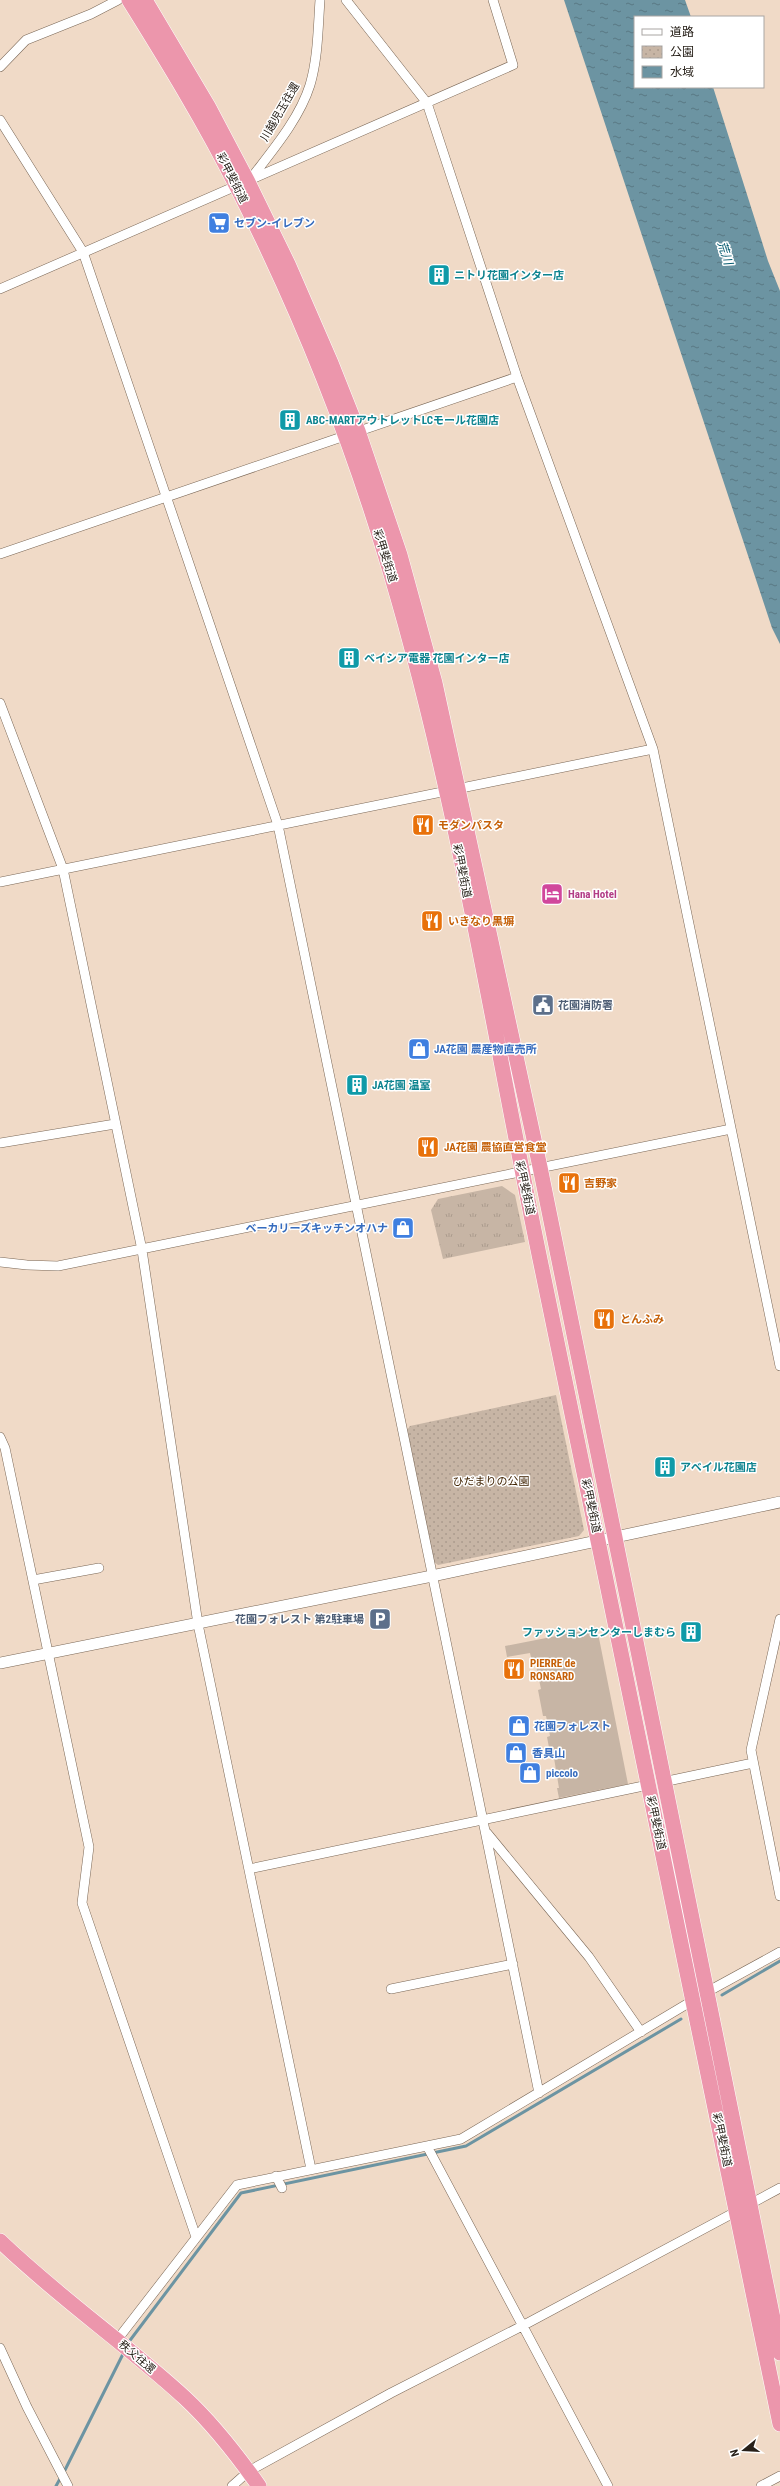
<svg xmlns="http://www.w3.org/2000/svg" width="780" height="2486" viewBox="0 0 780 2486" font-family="'Roboto Condensed','Noto Sans JP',sans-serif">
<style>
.grass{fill:url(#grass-tufts)}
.park{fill:url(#park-dots)}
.garden{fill:#c7b5a5}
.water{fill:url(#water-ripples)}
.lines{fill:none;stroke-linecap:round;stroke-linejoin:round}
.stream{stroke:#6c94a2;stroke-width:3}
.minor-casing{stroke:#7a6756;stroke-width:10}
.tertiary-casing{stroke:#7a6756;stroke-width:12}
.trunk-casing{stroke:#fff;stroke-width:16}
.minor{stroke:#fff;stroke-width:9}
.tertiary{stroke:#fff;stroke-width:11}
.trunk{stroke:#ec96ac;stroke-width:15}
.labels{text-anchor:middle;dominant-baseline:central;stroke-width:3;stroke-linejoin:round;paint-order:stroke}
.street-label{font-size:11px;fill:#272019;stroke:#fff}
.shop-label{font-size:11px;font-weight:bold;fill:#366cbe;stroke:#fff;text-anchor:start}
.culture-label{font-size:11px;font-weight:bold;fill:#0d838f;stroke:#fff;text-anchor:start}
.food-label{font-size:11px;font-weight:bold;fill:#c56008;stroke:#fff;text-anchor:start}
.hotel-label{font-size:11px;font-weight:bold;fill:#b23c85;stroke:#fff;text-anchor:start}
.service-label{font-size:11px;font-weight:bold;fill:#4e5e75;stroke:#fff;text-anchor:start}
.park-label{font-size:11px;fill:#402302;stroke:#fff}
.water-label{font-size:12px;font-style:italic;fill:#055b70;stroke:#fff}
</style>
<defs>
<pattern id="grass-tufts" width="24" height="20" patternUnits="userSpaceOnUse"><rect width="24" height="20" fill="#c7b5a5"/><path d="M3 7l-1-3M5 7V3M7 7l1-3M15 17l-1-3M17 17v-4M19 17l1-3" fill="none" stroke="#ab9b8d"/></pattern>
<pattern id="park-dots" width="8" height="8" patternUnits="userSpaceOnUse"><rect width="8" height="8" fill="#c7b5a5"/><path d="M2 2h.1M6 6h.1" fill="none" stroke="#ab9b8d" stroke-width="1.8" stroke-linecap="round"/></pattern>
<pattern id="water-ripples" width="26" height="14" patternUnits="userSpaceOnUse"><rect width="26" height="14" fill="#6c94a2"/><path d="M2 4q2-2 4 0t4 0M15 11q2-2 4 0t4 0" fill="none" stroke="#597883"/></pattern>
</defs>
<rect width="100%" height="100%" fill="#f0dac7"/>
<path class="grass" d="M502,1186l13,9 10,47 -82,17 -12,-49 7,-11z"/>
<path class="park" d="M556,1395l28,135 -5,6 -141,29 -4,-3 -27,-132 3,-4z"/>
<path class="garden" d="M597,1628l31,156 -69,14 -2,-10h2l-5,-30h-3l-4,-21 3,-1 -4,-20h-3l-5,-26 3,-1 -6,-28 -3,1 -2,-9 -23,4 -2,-11z"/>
<path class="water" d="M564,0h121l6,17h-56v70h78l55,174 12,30v353l-8,-16z"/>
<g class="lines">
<path class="stream" d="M722,1995l58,-34
M128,2343l113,-150 225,-47 215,-127
M64,2472l60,-120
M56,2486l5,-9"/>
<g class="minor-casing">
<path id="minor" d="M346,0l81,103 90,274 136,372 127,617
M0,67l26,-27 65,-26 27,-14
M0,120l83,132 195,573 261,1268
M249,181c22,-29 50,-61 61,-96 8,-27 8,-57 10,-85
M0,289l513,-224 -20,-65
M0,554l517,-177
M0,703l63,166 79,381 56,374 113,545
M0,882l653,-133
M0,1143l115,-19
M0,1262l27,3 31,1 673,-137
M0,1437l5,11 84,399 -7,56 114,334
M33,1580l66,-12
M780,1619l-29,131 29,146
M663,1782l90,-19
M487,1833l102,124 52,75
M249,1869l399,-84
M391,1989l122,-25
M427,2146l181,340
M276,2176l6,12
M117,2340l120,-155 224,-46 246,-147 73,-40
M0,2348l27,59 41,79
M232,2486l17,-15 142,-78 133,-68 256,-137
M761,2486l19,-10"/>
</g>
<g class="tertiary-casing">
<path id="tertiary" d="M0,1663l432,-87 348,-74"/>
</g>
<g class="trunk-casing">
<path id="trunk" d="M129,0c38,61 76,123 108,187 59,116 109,239 147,364 72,234 108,479 158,718 80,385 160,770 238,1155
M145,0l63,106 40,76 40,82 43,99 27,68 42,124 35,128 105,484 240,1186
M0,2241c58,56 125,102 185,157 28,26 52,57 74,88"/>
</g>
<use href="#minor" class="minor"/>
<use href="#tertiary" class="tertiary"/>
<use href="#trunk" class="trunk"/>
</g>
<defs>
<g id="supermarket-square" transform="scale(1.15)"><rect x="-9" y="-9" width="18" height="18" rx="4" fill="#3f7fe0" stroke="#fff"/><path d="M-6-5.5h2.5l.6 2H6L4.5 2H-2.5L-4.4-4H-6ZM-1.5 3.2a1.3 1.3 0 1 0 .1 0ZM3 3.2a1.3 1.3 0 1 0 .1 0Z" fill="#fff"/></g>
<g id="building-square" transform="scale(1.15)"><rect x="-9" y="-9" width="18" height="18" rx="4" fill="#0f9aa8" stroke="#fff"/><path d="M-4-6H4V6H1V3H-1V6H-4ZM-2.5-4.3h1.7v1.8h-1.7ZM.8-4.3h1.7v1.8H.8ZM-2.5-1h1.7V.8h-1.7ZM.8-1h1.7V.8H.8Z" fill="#fff"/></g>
<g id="restaurant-square" transform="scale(1.15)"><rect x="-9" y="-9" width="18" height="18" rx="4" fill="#e8710a" stroke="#fff"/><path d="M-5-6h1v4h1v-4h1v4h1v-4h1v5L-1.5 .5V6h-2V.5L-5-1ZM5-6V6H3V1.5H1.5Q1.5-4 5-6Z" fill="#fff"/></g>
<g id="hotel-square" transform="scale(1.15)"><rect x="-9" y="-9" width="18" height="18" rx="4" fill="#d1479c" stroke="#fff"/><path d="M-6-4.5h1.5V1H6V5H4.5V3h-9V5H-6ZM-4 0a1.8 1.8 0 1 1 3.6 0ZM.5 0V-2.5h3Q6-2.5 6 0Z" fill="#fff"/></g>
<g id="civic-square" transform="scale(1.15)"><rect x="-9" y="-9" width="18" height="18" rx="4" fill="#5c6f8a" stroke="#fff"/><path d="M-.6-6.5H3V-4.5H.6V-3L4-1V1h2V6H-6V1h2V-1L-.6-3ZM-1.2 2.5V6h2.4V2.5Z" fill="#fff"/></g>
<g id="shop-square" transform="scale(1.15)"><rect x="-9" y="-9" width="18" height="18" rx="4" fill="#3f7fe0" stroke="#fff"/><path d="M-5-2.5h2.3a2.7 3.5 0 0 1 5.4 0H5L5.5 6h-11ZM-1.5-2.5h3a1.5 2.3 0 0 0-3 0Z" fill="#fff"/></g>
<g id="parking-square" transform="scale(1.15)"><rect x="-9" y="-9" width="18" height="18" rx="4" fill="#5c6f8a" stroke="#fff"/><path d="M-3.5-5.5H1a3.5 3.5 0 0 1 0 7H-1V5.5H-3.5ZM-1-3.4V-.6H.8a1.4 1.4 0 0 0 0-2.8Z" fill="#fff"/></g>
</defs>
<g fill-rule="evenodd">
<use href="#supermarket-square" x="219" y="223"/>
<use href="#building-square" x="439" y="275"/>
<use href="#building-square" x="290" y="420"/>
<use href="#building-square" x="349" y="658"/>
<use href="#restaurant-square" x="423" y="825"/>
<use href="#hotel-square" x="552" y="894"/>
<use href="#restaurant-square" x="432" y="921"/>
<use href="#civic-square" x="543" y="1005"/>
<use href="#shop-square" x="419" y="1049"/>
<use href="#building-square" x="357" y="1085"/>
<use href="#restaurant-square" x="428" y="1147"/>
<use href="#restaurant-square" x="569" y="1183"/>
<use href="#shop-square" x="403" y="1228"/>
<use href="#restaurant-square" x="604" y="1319"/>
<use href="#building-square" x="665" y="1467"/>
<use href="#parking-square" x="380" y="1619"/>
<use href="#building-square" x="691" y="1632"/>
<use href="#restaurant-square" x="514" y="1669"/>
<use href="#shop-square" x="519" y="1726"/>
<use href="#shop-square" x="516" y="1753"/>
<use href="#shop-square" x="530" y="1773"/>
</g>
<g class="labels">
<g class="street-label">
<text transform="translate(280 112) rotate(-60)">川越児玉往還</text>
<text transform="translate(232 178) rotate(63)">彩甲斐街道</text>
<text transform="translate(385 556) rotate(73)">彩甲斐街道</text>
<text transform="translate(462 871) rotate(79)">彩甲斐街道</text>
<text transform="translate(525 1188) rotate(78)">彩甲斐街道</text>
<text transform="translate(591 1506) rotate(78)">彩甲斐街道</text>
<text transform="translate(656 1823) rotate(78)">彩甲斐街道</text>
<text transform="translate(722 2140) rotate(78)">彩甲斐街道</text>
<text transform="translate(137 2357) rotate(41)">秩父往還</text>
</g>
<g class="shop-label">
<text x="234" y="223">セブン-イレブン</text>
<text x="434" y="1049">JA花園 農産物直売所</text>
<text x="388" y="1228" text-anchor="end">ベーカリーズキッチンオハナ</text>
<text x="534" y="1726">花園フォレスト</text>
<text x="532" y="1753">香具山</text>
<text x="546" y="1773">piccolo</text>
</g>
<g class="culture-label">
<text x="454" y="275">ニトリ花園インター店</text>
<text x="306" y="420">ABC-MARTアウトレットLCモール花園店</text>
<text x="364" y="658">ベイシア電器 花園インター店</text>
<text x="372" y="1085">JA花園 温室</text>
<text x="680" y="1467">アベイル花園店</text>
<text x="676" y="1632" text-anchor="end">ファッションセンターしまむら</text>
</g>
<g class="food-label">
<text x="438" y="825">モダンパスタ</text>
<text x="448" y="921">いきなり黒塀</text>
<text x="444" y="1147">JA花園 農協直営食堂</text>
<text x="584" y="1183">吉野家</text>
<text x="620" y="1319">とんふみ</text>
<text x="530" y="1663">PIERRE de<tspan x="530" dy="13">RONSARD</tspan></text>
</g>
<g class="hotel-label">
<text x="568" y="894">Hana Hotel</text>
</g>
<g class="service-label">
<text x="558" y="1005">花園消防署</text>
<text x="364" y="1619" text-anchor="end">花園フォレスト 第2駐車場</text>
</g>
<g class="park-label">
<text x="491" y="1481">ひだまりの公園</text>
</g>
<g class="water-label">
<text transform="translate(725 253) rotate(72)">荒川</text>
</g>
</g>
<rect x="634" y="16" width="130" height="72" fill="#ffffff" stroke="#a9a6a3"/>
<rect x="642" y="29" width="20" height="6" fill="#ffffff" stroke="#a9a6a3"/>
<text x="670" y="36" font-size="12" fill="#272019">道路</text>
<rect x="642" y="46" width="20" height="12" fill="url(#park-dots)" stroke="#a9a6a3"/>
<text x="670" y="56" font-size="12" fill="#272019">公園</text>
<rect x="642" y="66" width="20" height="12" fill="url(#water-ripples)" stroke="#a9a6a3"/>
<text x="670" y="76" font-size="12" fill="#272019">水域</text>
<g transform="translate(744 2450) rotate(252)" stroke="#ffffff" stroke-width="3" paint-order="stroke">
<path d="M0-3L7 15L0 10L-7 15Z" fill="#272019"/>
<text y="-6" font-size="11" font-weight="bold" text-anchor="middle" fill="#272019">N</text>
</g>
</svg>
